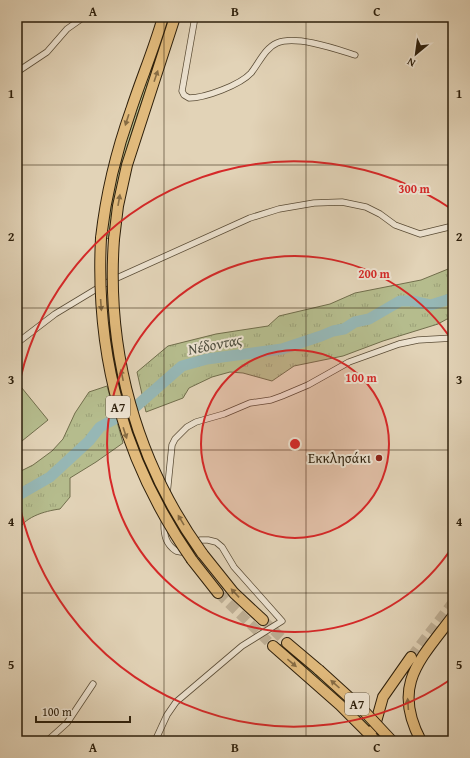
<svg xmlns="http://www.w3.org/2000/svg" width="470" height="758" viewBox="0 0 470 758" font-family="'Gentium Book Plus',serif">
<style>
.grass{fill:url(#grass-tufts);stroke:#716e4c}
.park{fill:#b5bc8d;stroke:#716e4c}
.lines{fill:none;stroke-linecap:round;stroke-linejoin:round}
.river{stroke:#96b7b5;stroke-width:11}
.motorway-tunnel{stroke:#beaf95;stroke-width:10;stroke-dasharray:10 5;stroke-linecap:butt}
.minor-casing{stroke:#5a4c36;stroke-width:7}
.motorway-casing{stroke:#2d1f0b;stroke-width:12}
.minor{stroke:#ece2d0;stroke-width:5.5}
.motorway{stroke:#e1ba7c;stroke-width:10}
.motorway-bridge-casing{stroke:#2d1f0b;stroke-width:12;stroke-linecap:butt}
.motorway-bridge{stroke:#e1ba7c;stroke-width:10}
.oneway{fill:#876c44}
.grid{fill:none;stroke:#2d1f0b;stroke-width:1;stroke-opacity:0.55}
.ring{fill:none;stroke:#d62828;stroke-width:2}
.poi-dot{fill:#8f2418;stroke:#ece2d0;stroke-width:1.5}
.labels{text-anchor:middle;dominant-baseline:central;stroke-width:4;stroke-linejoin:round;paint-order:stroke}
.shield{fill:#ece2d0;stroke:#665a46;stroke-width:1}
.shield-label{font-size:13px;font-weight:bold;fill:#2d1f0b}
.poi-label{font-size:14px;fill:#2d1f0b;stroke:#ece2d0;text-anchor:end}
.water-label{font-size:15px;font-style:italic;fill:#4c4d3e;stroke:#ece2d0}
.centre{fill:#d62828;stroke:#ece2d0;stroke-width:2}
.ring-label{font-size:12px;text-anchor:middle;font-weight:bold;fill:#d62828;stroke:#ece2d0;stroke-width:4;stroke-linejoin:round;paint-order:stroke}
.neatline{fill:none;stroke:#2d1f0b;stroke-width:1.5}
.grid-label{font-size:13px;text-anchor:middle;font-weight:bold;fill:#2d1f0b}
</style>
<defs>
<pattern id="grass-tufts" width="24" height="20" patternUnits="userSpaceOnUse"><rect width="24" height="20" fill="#b5bc8d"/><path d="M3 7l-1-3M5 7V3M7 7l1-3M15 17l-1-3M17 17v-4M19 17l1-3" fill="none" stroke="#9ca178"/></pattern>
</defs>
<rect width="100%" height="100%" fill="#e2d3b7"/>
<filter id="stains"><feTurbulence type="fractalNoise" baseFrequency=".005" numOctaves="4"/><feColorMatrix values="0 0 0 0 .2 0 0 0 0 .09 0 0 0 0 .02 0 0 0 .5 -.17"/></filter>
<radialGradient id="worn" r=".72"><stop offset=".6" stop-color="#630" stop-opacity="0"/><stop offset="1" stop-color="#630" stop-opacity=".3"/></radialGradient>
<path class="grass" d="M168,17h3c-24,73 -55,145 -62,222l-3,-1c7,-76 37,-149 62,-221z
M453,267v53l-6,-1 -9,5 -55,17 -40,15 -49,10 -22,15 -29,-8 -13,-1 -18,5 -23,11 -6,10 -37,14 -9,-40 31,-26 48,-12 52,-8 11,-10 51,-12 25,-11 66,-13z
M107,386l16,57 -27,19 -26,16v19l-10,12c-15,2 -38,8 -43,25v-61l16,-8 19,-14 11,-12 12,-26 14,-21z
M281,644l79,69 26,28h-4l-39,-39 -64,-56z"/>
<path class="park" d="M17,382l31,38 -31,25z"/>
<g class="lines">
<path class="river" d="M17,496l33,-19 39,-36 11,-14 33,-18 49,-43 25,-7 75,-10 39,-13 12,-5 11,-2 11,-7 14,-3 31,-18h13l18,4 22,-7"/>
<path class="motorway-tunnel" d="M218,593l55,53
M263,620l24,23
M411,657l42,-55"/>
<g class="minor-casing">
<path id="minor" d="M195,17l-13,74 2,4 5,3c16,0 51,-13 62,-25 8,-10 14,-25 26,-30 19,-8 59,6 78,12
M17,72l30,-20 20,-23 17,-12
M17,343l38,-29 53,-32 142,-64 29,-9 35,-6 28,-1 24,5 14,7 15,11 25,9 33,-8
M47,741l20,-18 26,-39
M155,741l12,-26 9,-13 66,-56 40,-25 -48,-54 -12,-20 -6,-5 -8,-2h-8l-19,12 -5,-1c-10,-7 -12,-15 -12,-27l8,-79 3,-6 12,-12 9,-5 28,-8 26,-11 21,-3 11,-4 26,-11 41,-23 50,-18 19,-4 35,-2"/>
</g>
<g class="motorway-casing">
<path id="motorway" d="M101,238c5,-44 15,-86 30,-128 10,-31 23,-61 32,-93
M114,239l4,-33 9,-41 48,-148
M202,553l32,40 29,27
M192,560l26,33
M287,643l32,27
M273,646l67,59 36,36
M374,729l9,-32 28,-40
M421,741c-30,-56 -1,-81 32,-125"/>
</g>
<use href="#minor" class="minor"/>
<use href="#motorway" class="motorway"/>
<g class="motorway-bridge-casing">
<path id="motorway-bridge" d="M101,238c-6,119 23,224 91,322
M114,239c-8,113 22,222 88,314
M319,670l44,40 29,31"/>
</g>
<use href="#motorway-bridge" class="motorway-bridge"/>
</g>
<defs><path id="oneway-solid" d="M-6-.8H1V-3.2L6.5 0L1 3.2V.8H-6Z"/></defs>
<g class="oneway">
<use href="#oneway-solid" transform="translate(156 76) rotate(-71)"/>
<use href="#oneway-solid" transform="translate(127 120) rotate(108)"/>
<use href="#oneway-solid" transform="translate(119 200) rotate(-80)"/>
<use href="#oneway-solid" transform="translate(101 305) rotate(86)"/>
<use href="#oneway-solid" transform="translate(122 375) rotate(-102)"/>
<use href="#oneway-solid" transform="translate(125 433) rotate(72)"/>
<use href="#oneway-solid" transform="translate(181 520) rotate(-121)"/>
<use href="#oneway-solid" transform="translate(235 593) rotate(-133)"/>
<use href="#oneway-solid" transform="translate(292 663) rotate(40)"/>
<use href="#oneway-solid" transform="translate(335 684) rotate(-138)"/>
<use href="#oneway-solid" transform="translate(408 704) rotate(-94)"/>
</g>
<path class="grid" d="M164,17v724M306,17v724M17,165h436M17,308h436M17,450h436M17,593h436"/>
<circle cx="295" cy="444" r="94" fill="#d62828" fill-opacity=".12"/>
<g class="ring">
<circle cx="295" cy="444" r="94"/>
<path d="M453 546A188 188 0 1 1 453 342"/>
<path d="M453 678A282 282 0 0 1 17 493M17 395A282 282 0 0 1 453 210"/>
</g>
<circle class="poi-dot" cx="379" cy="458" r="4"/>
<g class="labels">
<g class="shield">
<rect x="106" y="396" width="24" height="22" rx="3"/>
<rect x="345" y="693" width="24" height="22" rx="3"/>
</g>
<g class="shield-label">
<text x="118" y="407">Α7</text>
<text x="357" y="704">Α7</text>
</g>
<g class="poi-label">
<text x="371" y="458">Εκκλησάκι</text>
</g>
<g class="water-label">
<text transform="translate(215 344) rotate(-11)">Νέδoντας</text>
</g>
</g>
<circle cx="295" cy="444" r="6" class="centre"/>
<g class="ring-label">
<text x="414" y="193">300 m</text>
<text x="374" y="278">200 m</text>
<text x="361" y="382">100 m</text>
</g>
<rect width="470" height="758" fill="none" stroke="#e2d3b7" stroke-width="44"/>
<g transform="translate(416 54) rotate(209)" stroke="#ece2d0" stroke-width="3" paint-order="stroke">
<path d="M0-3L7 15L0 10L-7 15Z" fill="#2d1f0b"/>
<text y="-6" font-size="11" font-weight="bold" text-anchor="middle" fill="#2d1f0b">N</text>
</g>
<path d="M36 716v6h94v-6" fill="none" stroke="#2d1f0b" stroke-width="2"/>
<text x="42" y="716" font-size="12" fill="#2d1f0b" stroke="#ece2d0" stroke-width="3" paint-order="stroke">100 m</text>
<rect x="22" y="22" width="426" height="714" class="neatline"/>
<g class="grid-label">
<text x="93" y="16">A</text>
<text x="235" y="16">B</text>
<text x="377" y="16">C</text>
<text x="11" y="98">1</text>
<text x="459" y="98">1</text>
<text x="11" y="241">2</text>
<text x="459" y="241">2</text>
<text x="11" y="384">3</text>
<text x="459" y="384">3</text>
<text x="11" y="526">4</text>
<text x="459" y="526">4</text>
<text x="11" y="669">5</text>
<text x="459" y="669">5</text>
<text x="93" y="752">A</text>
<text x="235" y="752">B</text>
<text x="377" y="752">C</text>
</g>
<rect width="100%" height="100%" filter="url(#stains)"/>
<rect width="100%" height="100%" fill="url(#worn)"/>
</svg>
